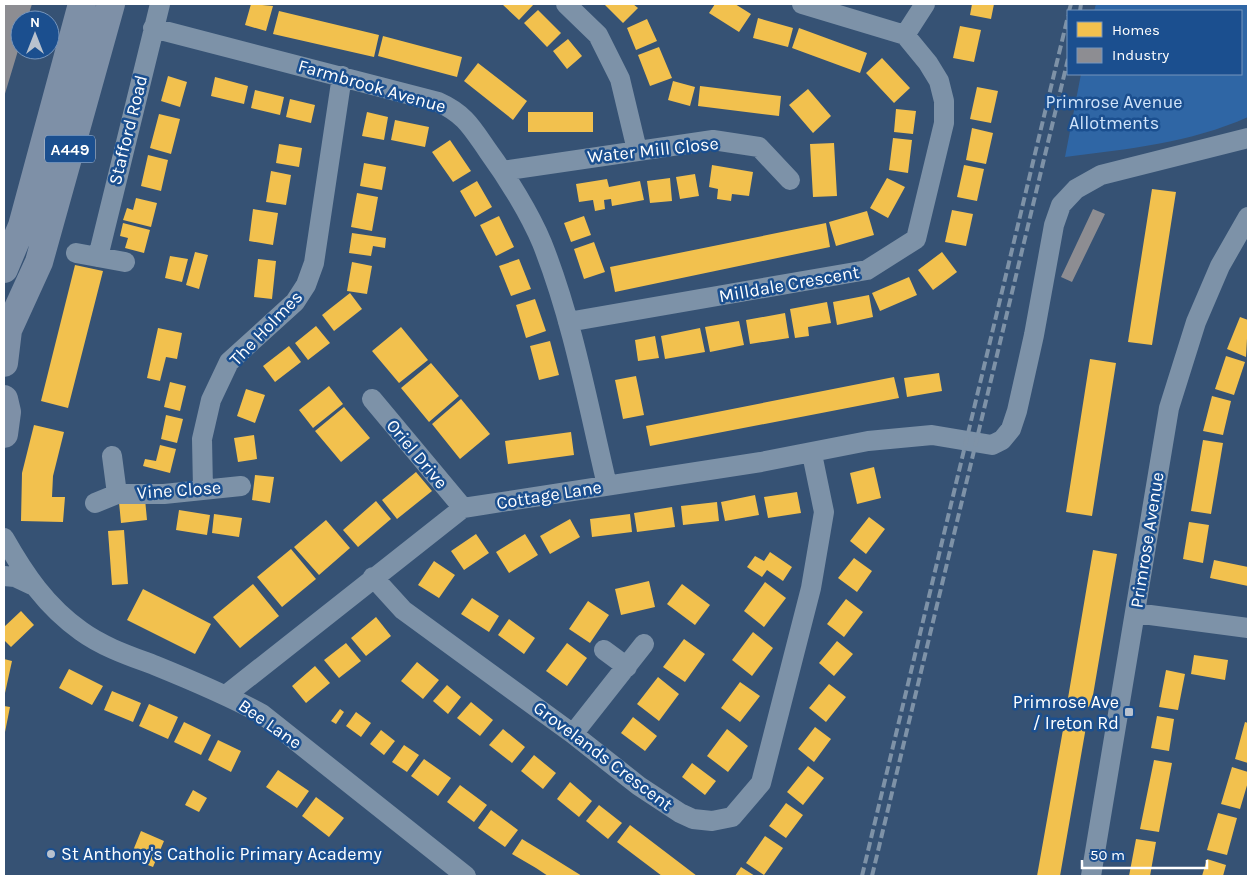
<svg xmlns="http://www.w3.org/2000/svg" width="1252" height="880" viewBox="0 0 1252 880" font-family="Karla,sans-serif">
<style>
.green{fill:#2f66a5}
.homes{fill:#f2c14e}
.industry{fill:#8d8d92}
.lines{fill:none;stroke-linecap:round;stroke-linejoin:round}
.minor{stroke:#7d92a8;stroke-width:20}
.trunk{stroke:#7e90a7;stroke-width:28}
.rail{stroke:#7e92a7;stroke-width:4;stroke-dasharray:9 4;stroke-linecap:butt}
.poi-dot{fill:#b9c2ce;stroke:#1b4f8f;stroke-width:2}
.labels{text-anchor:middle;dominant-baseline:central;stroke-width:5;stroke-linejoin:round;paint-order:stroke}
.shield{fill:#1b4f8f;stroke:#bbcadd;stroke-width:1}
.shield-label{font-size:16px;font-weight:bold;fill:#fff}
.street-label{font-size:18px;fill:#fff;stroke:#1b4f8f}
.park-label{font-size:18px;fill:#cfe3fa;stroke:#1b4f8f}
.poi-label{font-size:18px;fill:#fff;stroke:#1b4f8f;text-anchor:end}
</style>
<rect width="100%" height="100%" fill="#365274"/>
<path class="green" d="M1096,4h152v113c-58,26 -120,32 -183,40l16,-83h160v-63h-147z"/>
<path class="homes" d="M251,4l22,2 -7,25 -21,-6z
M502,4h32l-15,16z
M604,4h29l5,4 -15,15z
M715,4h20l16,10 -12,18 -30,-19z
M972,4h22l-3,15 -21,-4z
M538,10l23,23 -14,14 -23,-24z
M279,11l100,24 -5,22 -101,-23z
M758,18l35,10 -5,19 -35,-9z
M647,19l10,22 -21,9 -9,-22z
M960,26l21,4 -7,32 -21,-4z
M799,28l68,25 -7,20 -68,-25z
M383,36l79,21 -5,20 -79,-21z
M568,39l14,17 -15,13 -14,-18z
M659,47l13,31 -22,8 -12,-31z
M882,58l28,30 -16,15 -28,-30z
M478,63l49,38 -14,19 -49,-39z
M168,76l19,6 -7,25 -19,-6z
M215,77l33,9 -4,18 -33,-8z
M673,81l22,6 -5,19 -22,-6z
M700,86l81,10 -2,20 -81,-10z
M977,87l21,4 -7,32 -21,-4z
M808,89l23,27 -18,17 -24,-28z
M255,90l29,7 -4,18 -29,-7z
M290,99l25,6 -4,18 -25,-6z
M896,109l20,2 -3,23 -19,-2z
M367,112l21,5 -4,23 -22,-4z
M528,112h65v20h-65z
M159,114l21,5 -9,35 -21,-6z
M395,120l34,7 -4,20 -34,-7z
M972,128l21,5 -7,31 -20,-4z
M893,138l19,2 -4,33 -19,-3z
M450,140l21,31 -18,11 -21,-30z
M834,143l3,53 -24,1 -3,-53z
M279,144l23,4 -3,19 -23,-4z
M148,155l20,5 -7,31 -20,-5z
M364,163l22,4 -4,23 -22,-4z
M712,165l41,7 -4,24 -17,-2 -1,7 -14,-2 1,-10 -9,-2z
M964,165l20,4 -7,32 -20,-4z
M271,171l20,4 -5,30 -20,-3z
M695,174l4,22 -19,3 -4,-22z
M670,178l2,23 -22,2 -3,-22z
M887,178l18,9 -17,31 -18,-10z
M607,179l2,8 31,-6 4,19 -32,6 -1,-7 -7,1 1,9 -10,2 -2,-11 -14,2 -3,-18z
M477,181l15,26 -17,10 -15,-26z
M1152,189l24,3 -24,153 -24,-3z
M357,193l21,4 -6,34 -21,-4z
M136,198l21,5 -6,24 -28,-7 4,-12 6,2z
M253,209l25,4 -5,32 -24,-4z
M952,210l21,4 -7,32 -21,-4z
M867,211l7,24 -38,11 -7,-24z
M499,216l15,31 -18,9 -16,-31z
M584,216l7,19 -20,7 -7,-19z
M123,223l27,7 -6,23 -19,-5 3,-10 -8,-2z
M826,223l4,24 -215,45 -5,-25z
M352,233l34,5 -1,10 -12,-2 -2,10 -22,-3z
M594,242l11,30 -21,7 -10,-30z
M195,252l13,3 -9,34 -13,-4z
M942,252l15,20 -24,18 -15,-20z
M170,256l18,3 -6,23 -17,-4z
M258,259l18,2 -4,38 -18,-2z
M519,259l12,30 -20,7 -12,-30z
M352,262l20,4 -5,28 -20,-3z
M75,265l28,6 -35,137 -27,-7z
M909,277l8,18 -37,16 -8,-18z
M350,293l12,16 -28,22 -12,-16z
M869,295l4,22 -36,8 -4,-23z
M535,299l11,32 -20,7 -10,-33z
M827,302l4,21 -23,4 1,9 -14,2 -5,-29z
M785,313l4,25 -39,6 -4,-24z
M1240,317l8,3 -2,37 -19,-8z
M739,321l5,24 -34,7 -5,-25z
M316,326l14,17 -22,17 -13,-17z
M401,327l27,33 -29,23 -27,-32z
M158,328l24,5 -5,26 -11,-2 -6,24 -13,-3z
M700,328l5,24 -40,7 -4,-23z
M655,336l4,22 -21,3 -3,-21z
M550,341l9,34 -20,5 -9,-34z
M289,346l12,16 -26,20 -12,-16z
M1226,356l19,6 -11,33 -19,-6z
M1090,359l26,4 -24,153 -26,-4z
M431,363l28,33 -30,26 -28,-34z
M939,373l3,18 -35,6 -3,-19z
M636,376l8,39 -21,4 -8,-39z
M894,377l5,21 -249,48 -4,-20z
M170,382l16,4 -6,25 -16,-4z
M329,386l14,18 -30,24 -14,-18z
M246,389l19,6 -10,28 -18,-7z
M1212,396l19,5 -8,34 -20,-4z
M461,399l29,35 -30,25 -28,-35z
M344,407l26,31 -29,24 -26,-31z
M166,415l17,4 -6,24 -16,-4z
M34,425l30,7 -11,44 -1,21h13l-2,25 -42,-1 1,-48z
M571,432l3,23 -66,9 -3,-23z
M254,435l3,24 -19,3 -4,-24z
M1203,440l20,3 -12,71 -20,-3z
M160,445l16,4 -6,24 -27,-7 2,-7 11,2z
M874,467l7,31 -24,6 -7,-31z
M416,472l16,19 -35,28 -15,-19z
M255,475l19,2 -4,26 -18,-3z
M797,492l4,21 -33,5 -4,-21z
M755,495l4,20 -34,6 -4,-19z
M145,499l2,21 -26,3 -2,-21z
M376,501l15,18 -33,28 -15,-17z
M717,502l2,19 -36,4 -2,-19z
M672,507l3,20 -38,5 -3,-19z
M179,510l31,5 -3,20 -31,-5z
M214,514l28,4 -3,19 -27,-4z
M630,514l2,18 -40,5 -2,-18z
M869,517l16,12 -19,25 -16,-13z
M570,519l10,18 -30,17 -10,-18z
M326,520l24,28 -31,27 -25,-28z
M1189,522l20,3 -6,38 -20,-4z
M124,530l4,54 -16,1 -4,-54z
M476,534l13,19 -25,17 -13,-19z
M525,534l13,21 -29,18 -13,-21z
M291,549l25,30 -34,28 -25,-30z
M1093,550l24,4 -26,153 -24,-3z
M770,552l22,15 -9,14 -16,-11 -5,7 -15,-10 8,-11 9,5z
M854,558l18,13 -15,21 -19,-14z
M1214,560l34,7v19l-38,-8z
M434,561l21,14 -16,23 -21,-13z
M649,581l6,26 -34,8 -6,-26z
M765,582l21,16 -22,29 -20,-16z
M253,584l26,32 -39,32 -27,-31z
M682,584l28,21 -15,20 -28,-21z
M143,589l68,35 -16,30 -68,-34z
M472,598l27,18 -10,16 -28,-18z
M846,599l17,13 -19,25 -17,-13z
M588,601l21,14 -19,28 -21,-14z
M21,611l13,14 -23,22 -7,-7v-13z
M376,617l15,19 -25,20 -15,-18z
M509,619l26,19 -11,16 -26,-19z
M753,632l20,16 -21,28 -20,-16z
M684,639l21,15 -20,28 -22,-15z
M837,641l16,13 -19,22 -15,-13z
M346,643l15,18 -22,17 -15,-18z
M567,643l20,15 -20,28 -21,-15z
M1194,655l34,5 -3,20 -34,-6z
M4,659l8,2 -7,32h-1z
M417,662l22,18 -16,19 -22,-18z
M315,666l15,17 -24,20 -14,-17z
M69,669l34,17 -11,19 -33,-17z
M1166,670l19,4 -7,36 -19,-3z
M658,677l21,17 -20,27 -22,-17z
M740,682l20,14 -20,26 -19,-14z
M829,684l17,13 -20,25 -17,-14z
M447,685l14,12 -13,17 -15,-13z
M112,691l29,12 -8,19 -29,-12z
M471,702l22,18 -13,16 -23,-18z
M149,704l29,13 -10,22 -29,-13z
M4,706l6,1 -5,25 -1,-1z
M340,709l4,3 -8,12 -5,-3z
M356,712l15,11 -10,14 -15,-11z
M1157,716l17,3 -5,32 -18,-3z
M633,717l24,19 -12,15 -24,-18z
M184,722l27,13 -10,20 -27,-13z
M1245,722l3,1v40l-13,-4z
M1064,724l22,3 -26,149h-23z
M815,727l16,12 -17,23 -16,-13z
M503,729l22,18 -13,16 -23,-18z
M727,729l21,17 -20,26 -21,-16z
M381,730l14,11 -11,14 -14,-11z
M218,740l23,11 -10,21 -23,-12z
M404,745l15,10 -12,17 -15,-10z
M534,755l22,18 -13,16 -22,-18z
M424,759l27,19 -13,18 -27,-20z
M1154,760l18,3 -13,69 -19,-3z
M692,763l24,18 -11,14 -23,-18z
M808,766l16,12 -21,27 -16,-13z
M1232,767l16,5v10l-8,27 -19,-5z
M278,770l31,21 -12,17 -31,-21z
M570,782l22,19 -13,16 -22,-18z
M460,785l27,20 -13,17 -27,-20z
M193,790l14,8 -8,14 -14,-7z
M316,797l28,21 -15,19 -27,-21z
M786,803l17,12 -17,23 -17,-12z
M599,805l23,18 -14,16 -22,-18z
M491,810l27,20 -13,17 -27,-19z
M1218,813l19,5 -10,37 -20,-5z
M630,825l67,51h-35l-45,-34z
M141,831l23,10 -11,26 -23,-9z
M765,836l18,12 -19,27 -18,-12z
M522,839l23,14 37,23h-34l-12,-8 -24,-14z
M1136,839l20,3 -6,34h-21z
M1207,859l19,6 -3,11h-21z
M741,867l14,9h-20z"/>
<path class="industry" d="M4,4h28l-5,16h-7v24l-16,53z
M1093,209l12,5 -33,68 -11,-5z"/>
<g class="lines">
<path class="minor" d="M566,4l32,31 22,44 17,71
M153,28l285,74c27,12 34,26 50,49 19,26 42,63 54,92 31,78 46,162 65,242
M905,35l20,-31
M502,171l211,-31 46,7 31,33
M76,253l49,9
M98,257l62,-253
M568,322l299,-52 49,-31 28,-116v-22l-5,-20 -11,-18 -23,-28 -103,-31
M372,399l91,109
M112,456l5,38
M203,489l-1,-50 9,-39 18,-38 66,-60 11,-17 8,-22 28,-187
M95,503l22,-9h47l77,-8
M4,538c21,37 42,68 77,93 22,16 49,25 73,34 37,15 73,30 108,49l204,162
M4,576l11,1 17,8
M373,577l30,33 170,124 66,52 41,27 13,6 19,2 20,-4 29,-34 50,-195 13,-76 -12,-58
M1135,613l113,15
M604,650l23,17
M226,695l237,-187 298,-46 107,-21 64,-6 60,10 10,-5 9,-11 6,-18 17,-76 20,-110 7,-20 15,-16 25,-14 147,-37
M573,734l71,-90
M1091,876l78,-468 27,-86 24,-56 28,-49"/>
<path class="trunk" d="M4,269l18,-43 60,-222
M4,363l4,-33 31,-68 72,-258
M4,399l3,13 -3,22"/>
<path class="rail" d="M1069,11l2,-7
M1080,11l1,-7
M862,876l206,-860
M872,876l196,-817"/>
</g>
<g class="poi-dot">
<rect x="1124" y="707" width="10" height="10" rx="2.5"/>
<circle cx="51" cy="854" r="5"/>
</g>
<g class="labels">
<rect class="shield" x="45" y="135.5" width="50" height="27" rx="4"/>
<g class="shield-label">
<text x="70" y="149">A449</text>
</g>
<g class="street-label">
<text transform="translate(372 86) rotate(16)">Farmbrook Avenue</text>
<text transform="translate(128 130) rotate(-76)">Stafford Road</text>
<text transform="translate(653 150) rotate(-6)">Water Mill Close</text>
<text transform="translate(789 284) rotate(-10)">Milldale Crescent</text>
<text transform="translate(266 328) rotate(-46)">The Holmes</text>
<text transform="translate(417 454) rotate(50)">Oriel Drive</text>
<text transform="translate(179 490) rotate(-4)">Vine Close</text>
<text transform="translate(549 495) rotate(-9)">Cottage Lane</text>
<text transform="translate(1147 540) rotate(-81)">Primrose Avenue</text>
<text transform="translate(270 724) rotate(35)">Bee Lane</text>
<text transform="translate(603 756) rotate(37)">Grovelands Crescent</text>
</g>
<g class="park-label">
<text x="1114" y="102">Primrose Avenue<tspan x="1114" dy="21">Allotments</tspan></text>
</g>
<g class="poi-label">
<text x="1119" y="702">Primrose Ave<tspan x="1119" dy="21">/ Ireton Rd</tspan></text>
<text x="61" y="854" text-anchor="start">St Anthony's Catholic Primary Academy</text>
</g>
</g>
<rect width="1252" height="880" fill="none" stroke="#ffffff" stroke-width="10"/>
<rect x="1067" y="10" width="175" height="65" fill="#1b4f8f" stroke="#7695bc"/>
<rect x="1077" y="22" width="25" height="15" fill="#f2c14e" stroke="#7695bc"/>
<text x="1112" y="35" font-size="15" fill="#ffffff">Homes</text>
<rect x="1077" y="48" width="25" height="15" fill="#8d8d92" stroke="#7695bc"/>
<text x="1112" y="60" font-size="15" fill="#ffffff">Industry</text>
<g transform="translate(35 35)"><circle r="24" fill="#1b4f8f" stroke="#7695bc"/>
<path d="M0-4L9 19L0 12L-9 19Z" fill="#b9c2ce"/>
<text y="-8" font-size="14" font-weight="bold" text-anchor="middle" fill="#ffffff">N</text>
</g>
<path d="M1082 860v8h125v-8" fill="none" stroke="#ffffff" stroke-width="2.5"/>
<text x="1090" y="860" font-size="15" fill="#ffffff" stroke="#1b4f8f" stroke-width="4" paint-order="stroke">50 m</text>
</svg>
